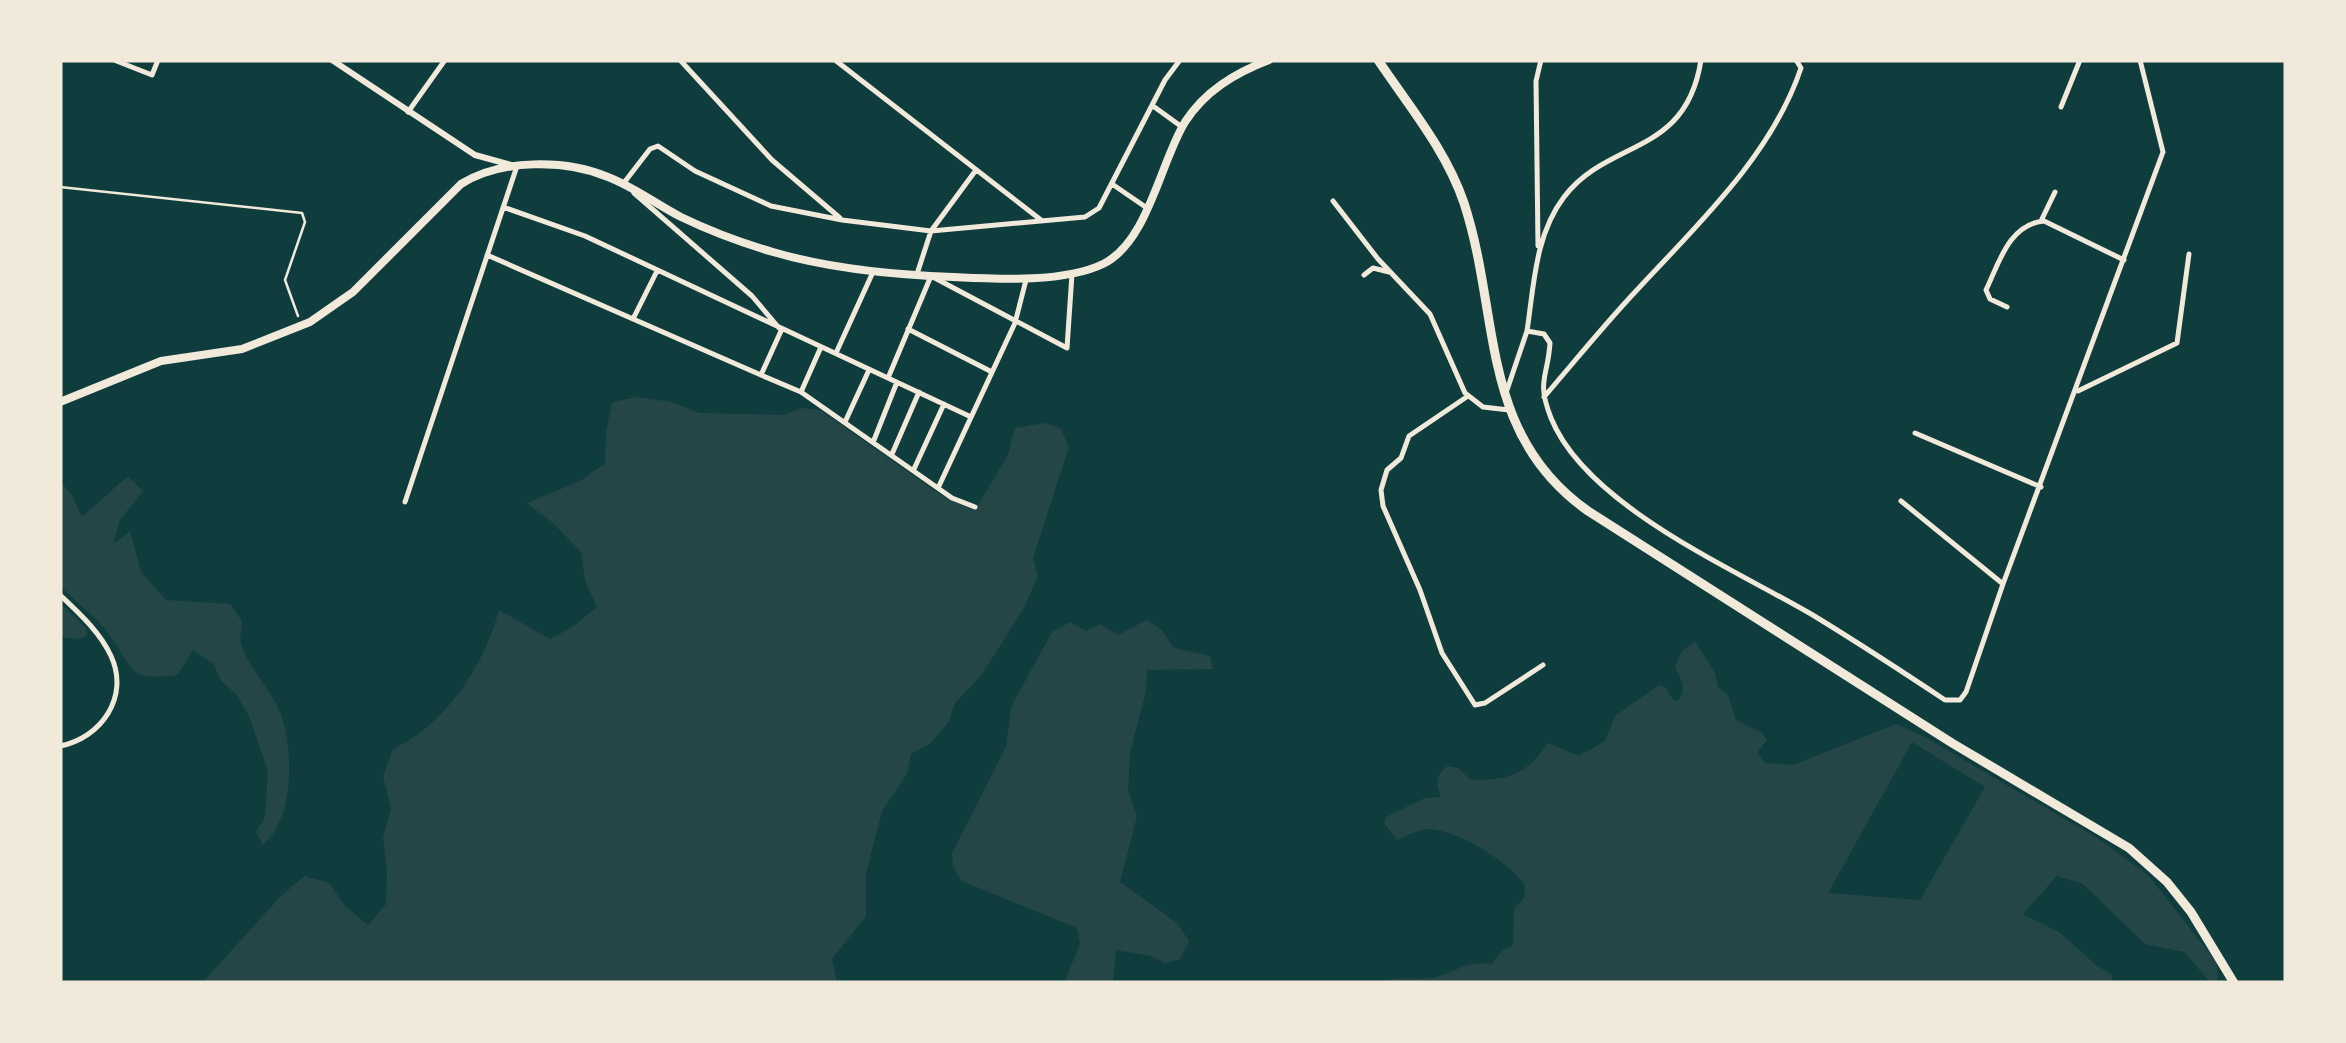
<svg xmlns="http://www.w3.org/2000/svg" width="2346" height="1043" viewBox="0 0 2346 1043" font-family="Poppins,sans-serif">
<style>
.green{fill:#244646;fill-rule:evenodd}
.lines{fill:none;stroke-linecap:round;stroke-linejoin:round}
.path{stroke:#f1e9da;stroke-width:2.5}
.minor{stroke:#f1e9da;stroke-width:5}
.tertiary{stroke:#f1e9da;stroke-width:6}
.secondary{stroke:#f1e9da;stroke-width:8}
.primary{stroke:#f1e9da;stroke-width:9}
</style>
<rect width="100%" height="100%" fill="#0f3d3e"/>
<path class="green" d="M637,397l34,5 29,11 84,2 17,-7 19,2 121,85 34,15 33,-55 7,-27 30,-5 16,6 8,18 -36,111 5,17 -13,31 -44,70 -26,27 -7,20 -17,20 -20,11 -4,20 -25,37 -16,63v42l-34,43 5,24h-635l78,-86 24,-21 25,7 16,23 23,19 18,-21 1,-34 -4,-32 8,-29 -8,-33 10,-27c53,-25 91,-83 106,-139l51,29 24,-13 23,-19 -12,-26 -4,-29 -28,-29 -26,-20 53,-22 25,-18 1,-30 6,-31z
M128,476l15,15 -23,29 -7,24 17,-13 11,41 25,28 64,4 12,17c0,7 -3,17 -1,23 6,22 30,46 39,68 14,37 15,105 -17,133l-7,-13 9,-15 3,-46 -19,-55 -13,-22 -15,-13 -7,-17 -21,-14 -15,25c-49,6 -43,-3 -67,-38 -13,-19 -35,-35 -51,-51v-105l11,13 11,23z
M60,603l26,25 1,8 -8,3 -19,-2z
M1147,620l15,10 12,18 36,8 3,13 -66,1 -1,21 -16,61 -2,38 9,26 -17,66 57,41 12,18 -9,18 -15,4 -14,-7 -35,-6 -3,33h-49l16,-39 -3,-16 -115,-47 -9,-14 -1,-14 54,-106 5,-40 41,-75 18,-10 16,9 14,-7 18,11z
M1695,641l20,32 3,14 10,8 8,25 26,13 5,7 -10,13 8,10 28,2 103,-41 29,13 177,104 47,35 68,87 1,20h-7l-27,-31 -39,-8 -62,-60 -26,-8 -34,38 36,18 37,33 16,10v8h-732c15,-7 33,-3 49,-5 27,-3 32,-18 62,-14l12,-14 10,-5 1,-36 10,-11 1,-13c-18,-24 -66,-55 -97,-56 -9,0 -22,7 -31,11l-13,-17 2,-6 39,-19 16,-1c-5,-13 -7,-21 7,-31l10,2 13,12c39,0 55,-5 77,-37l31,13 26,-15 10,-25 44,-31 6,2 9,14 5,-1c8,-12 2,-21 -4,-33l7,-16zM1912,742l73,45 -65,113 -92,-7z"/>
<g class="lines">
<path class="path" d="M60,187l242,26 3,9 -20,58 13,36"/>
<path class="minor" d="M114,60l38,15 6,-15
M680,60l92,100 68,58
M835,60l206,160
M1153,106l29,21
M2061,107l19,-47
M408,112l37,-52
M623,184l27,-35 8,-3 37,25 76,35 71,14 89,11 154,-14 14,-9 66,-128 15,-20
M1112,184l35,24
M634,193l118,103 27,32
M1333,201l45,58 52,55 35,79 18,14 26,3
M503,207l82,29 384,180
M2041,221l14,-29
M1538,246l-2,-165 5,-21
M487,255l274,120
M917,274l14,-43 45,-61
M1364,275l9,-7 16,4
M2007,307l-17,-8 -4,-9c13,-27 23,-66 58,-69l80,39
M633,319l24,-48
M908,329l82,42
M781,331l-20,44 40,17 20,-45
M1527,331c7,-46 8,-96 37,-134 45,-59 122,-40 137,-137
M836,353l37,-81
M888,378l43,-102 136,72 5,-74
M1507,390l20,-59 17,3 6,9c-2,34 -14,37 1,75 36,89 186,152 265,199 44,27 87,55 129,83h15l6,-8 37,-108 160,-432 -23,-92
M2078,391l99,-48 12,-89
M801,392l151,106 23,9
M1468,396l-59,40 -8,22 -14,12 -6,20 2,16 37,84 22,63 33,52 10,-2 58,-38
M1544,397c31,-36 60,-72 92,-106 61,-66 136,-136 165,-223l-5,-8
M845,422l24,-52
M1915,433l126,54
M874,440l23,-58
M892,454l27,-62
M914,469l30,-65
M939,486l76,-163 11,-43
M1901,501l102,83
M405,502l112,-336
M60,595c19,18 40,37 51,61 19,41 -10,82 -51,90"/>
<path class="tertiary" d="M332,60l143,95 36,10"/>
<path class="secondary" d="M60,402l101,-41 81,-12 68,-27 43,-30 108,-108c40,-25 104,-25 147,-7 26,10 48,27 73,40 29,14 61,26 92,35 54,16 124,23 180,25 43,2 111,6 150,-13 45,-22 57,-101 82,-142 20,-31 50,-49 84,-62"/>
<path class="primary" d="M1378,60c31,46 68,90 86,143 37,113 14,230 124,308l364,232 177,105 38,34 24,30 43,71"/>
</g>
<rect width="2346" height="1043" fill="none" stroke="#f1e9da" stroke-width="125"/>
</svg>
